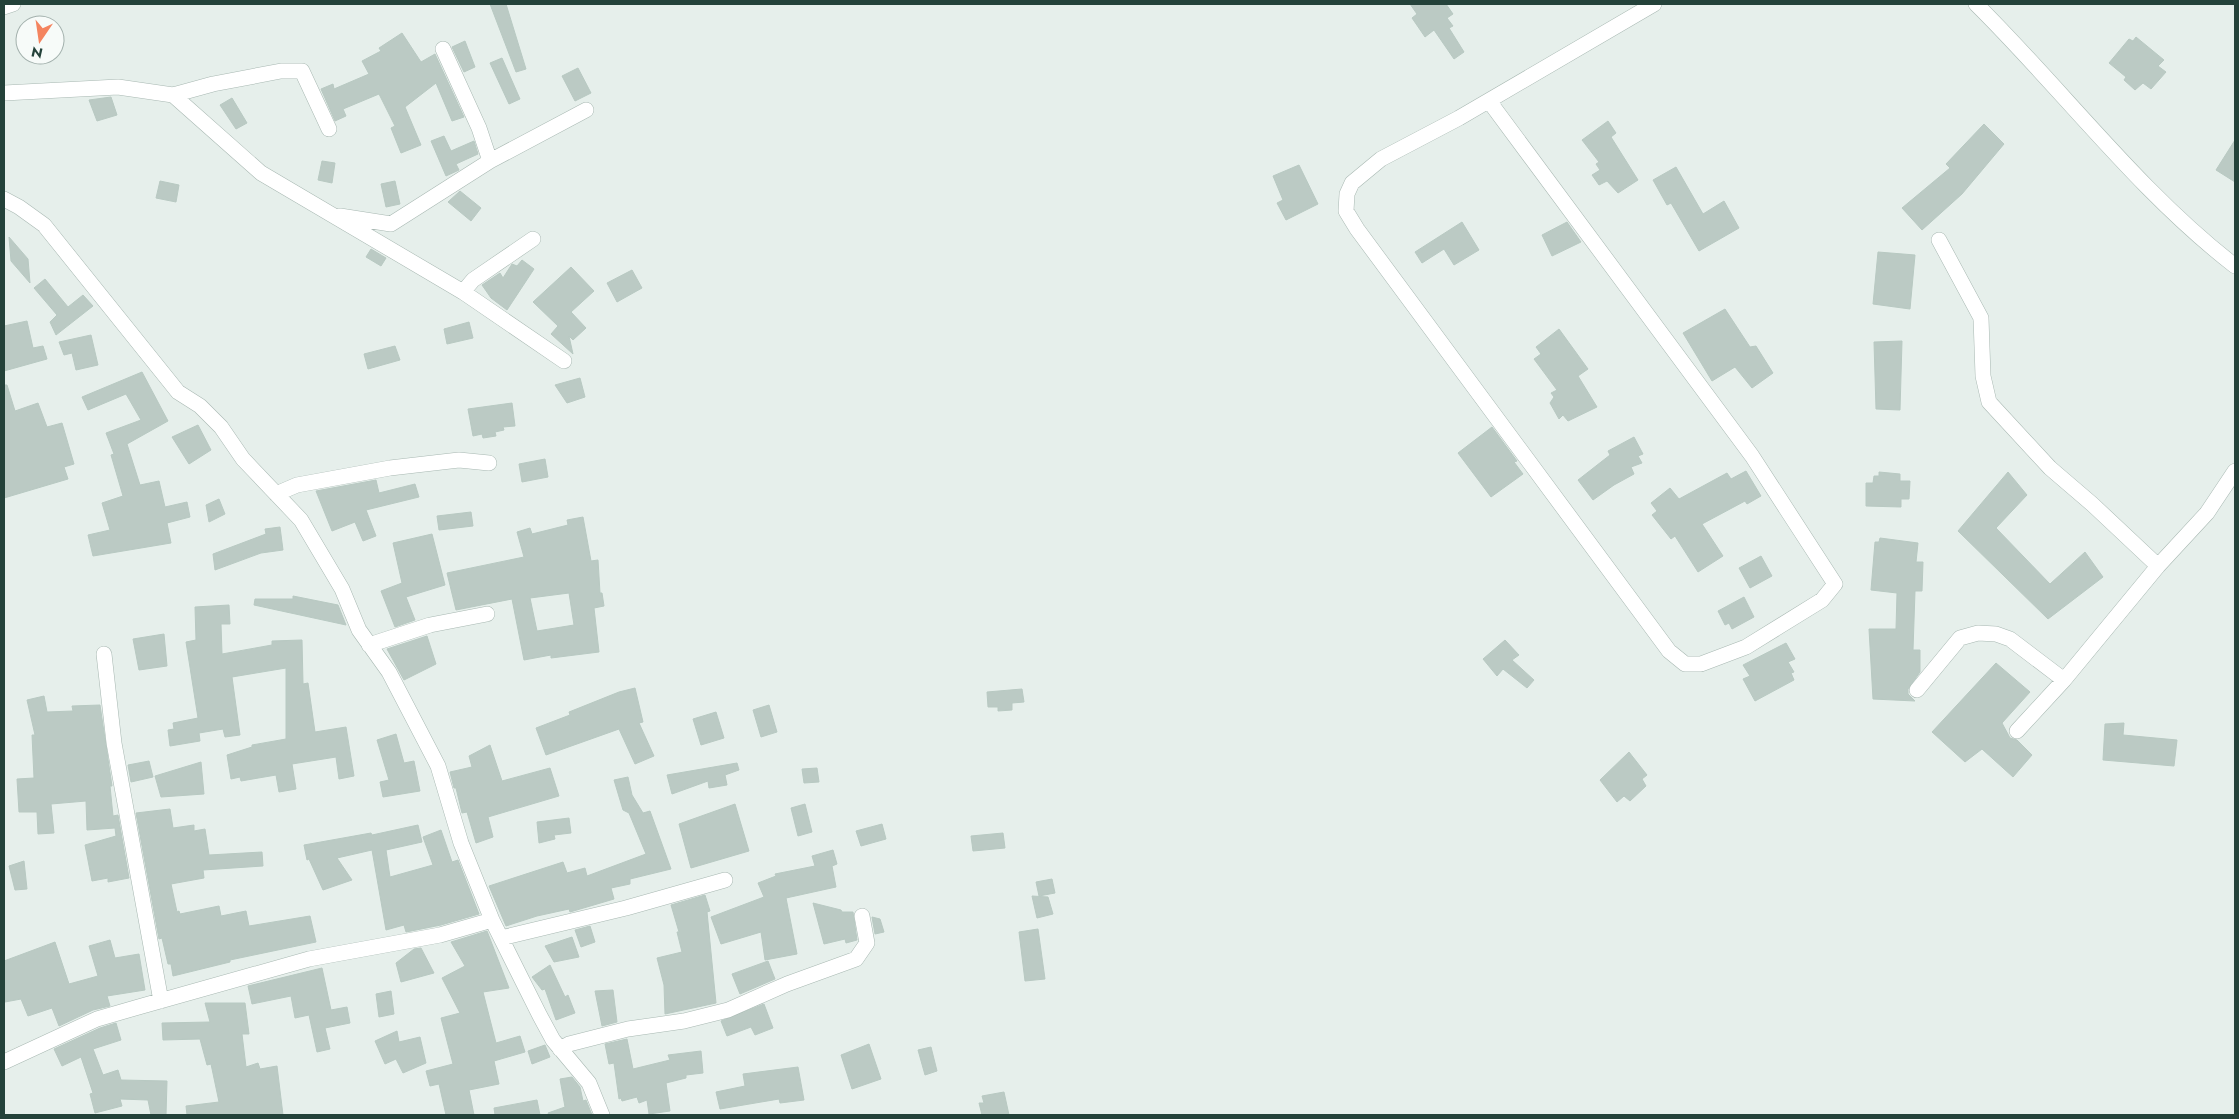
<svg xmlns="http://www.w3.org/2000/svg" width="2239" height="1119" viewBox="0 0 2239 1119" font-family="Jost,sans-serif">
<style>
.building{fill:#bbcac4;stroke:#b8c9c2;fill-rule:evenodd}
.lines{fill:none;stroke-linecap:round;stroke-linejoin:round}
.minor-casing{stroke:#a8b8b2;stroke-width:16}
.minor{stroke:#fff;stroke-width:15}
</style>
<rect width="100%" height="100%" fill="#e6efeb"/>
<path class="building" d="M490,4h16l20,65 -10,3z
M1410,4h36l7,10 -6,4 6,8 -4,2 15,24 -10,7 -20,-29 -9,7 -13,-19 5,-4z
M402,33l19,29 14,-8 29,63 -12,4 -16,-38 -31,24 16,38 -20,8 -10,-25 4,-2 -16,-32 -36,15 3,7 -11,5 -14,-32 12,-5 1,5 35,-15 -7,-13 19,-10 -2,-3z
M2136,37l28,23 -6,6 8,6 -15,17 -8,-6 -8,7 -11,-10 2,-3 -17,-14 20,-24 4,2z
M465,41l10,26 -11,5 -12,-25z
M502,58l18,41 -11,5 -19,-41z
M578,68l13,25 -16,8 -13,-25z
M111,97l6,18 -20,6 -8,-21z
M232,98l15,25 -11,6 -16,-24z
M1608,121l8,12 -5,4 27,43 -20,13 -11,-12 -8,4 -7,-10 8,-5 -4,-6 3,-2 -17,-22z
M1984,124l20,20 -42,50 -40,36 -20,-22 48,-40 -4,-4z
M444,136l7,15 23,-10 4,13 -22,10 3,6 -13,6 -15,-35z
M2235,140v42l-19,-12z
M322,161l13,2 -3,20 -14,-3z
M1299,165l19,39 -32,16 -9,-17 6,-3 -10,-24z
M1676,167l27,47 21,-13 15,27 -40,23 -28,-48 -4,2 -14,-25z
M160,181l19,4 -3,17 -20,-4z
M395,181l5,23 -14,3 -5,-23z
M460,191l21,17 -10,13 -23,-19z
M1462,222l17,28 -25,15 -10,-16 -22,14 -7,-11z
M1567,222l14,20 -29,14 -10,-21z
M9,237l19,22 2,24 -19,-22z
M371,249l15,9 -5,8 -15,-9z
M1878,252l37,3 -5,54 -37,-5z
M522,260l12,9 -27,41 -16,-12 -9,-13 18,-12 3,5 9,-14 5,2z
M571,267l23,24 -23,21 15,16 -13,12 -4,-4 4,18 -22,-20 7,-8 -25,-24z
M632,270l10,18 -25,14 -10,-19z
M45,279l23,28 15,-12 10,11 -37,29 -6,-13 7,-7 -23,-27z
M1725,309l25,38 6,-1 17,27 -21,15 -17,-21 -23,14 -29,-48z
M27,321l6,27 10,-2 4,13 -43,12v-45z
M469,322l4,16 -26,6 -3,-15z
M1559,329l29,40 -10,7 19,31 -29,14 -5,-6 -4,4 -9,-16 4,-6 -3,-4 6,-3 -23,-31 7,-5 -5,-7z
M91,335l7,30 -22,5 -4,-17 -8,2 -5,-13z
M1902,341l-2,69 -24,-1 -2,-67z
M395,346l5,14 -32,9 -4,-15z
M142,372l26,49 -41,23 13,41 19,-4 6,26 22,-5 3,15 -23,6 4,20 -78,13 -5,-21 22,-5 -8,-27 21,-7 -12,-41 3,-1 -8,-21 35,-13 -15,-26 -38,16 -6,-13z
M580,378l5,19 -18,6 -12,-18z
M4,385h3l8,26 23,-8 9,24 15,-4 12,41 -10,3 4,12 -64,19z
M512,403l3,23 -12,1 1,3 -9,2 1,4 -13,2 -1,-4 -9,2 -5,-27z
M198,425l13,25 -22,14 -17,-27z
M1492,427l25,34 -3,1 9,12 -32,23 -33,-44z
M1634,437l9,17 -5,2 4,7 -11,4 3,7 -20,11 -21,15 -15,-20 32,-25 -2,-4z
M545,459l3,18 -26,5 -3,-18z
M1746,471l15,25 -14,8 -2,-3 -43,23 21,32 -25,16 -23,-36 -4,3 -19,-24 5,-4 -6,-8 19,-15 9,11 48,-26 4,6z
M1879,472l21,2v7h10l-1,18h-8v8l-35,-1v-23h7l1,-7h5z
M2008,472l19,23 -31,33 54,56 35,-32 18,25 -55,42 -90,-88z
M376,480l3,13 36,-9 4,13 -53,13 10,26 -13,5 -8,-19 -23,9 -16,-40z
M219,499l6,15 -16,8 -3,-17z
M471,512l2,14 -34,4 -2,-14z
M583,517l8,44 7,-1 2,33h2l2,13 -10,2 5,44 -48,6v-3l-27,5 -12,-61 -56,11 -9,-37 77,-16 -7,-25 13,-4 2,6 36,-9 -1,-5zM569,593l5,32 -37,6 -7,-33z
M280,527l3,23 -22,3 -46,17 -2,-16 53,-20 -1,-5z
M432,534l13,51 -39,12 9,23 -20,7 -14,-36 21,-8 -9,-40z
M1880,538l38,5 -2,19h7l-1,29h-7l-2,59h7v22l-12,17v5l7,7 -42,-2 -4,-70h27l1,-36 -26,-3 4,-48h4z
M1761,556l11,20 -22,12 -11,-20z
M293,596l45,9 8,20 -92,-20 1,-6h38z
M1744,597l10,20 -22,12 -3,-6 -4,2 -7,-14z
M229,605l1,19h-9l1,30 50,-9v-4l30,-1 1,44 5,-1 7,49 31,-5 8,49 -15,3 -3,-22 -44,7 4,25 -17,3 -3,-17 -35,6 -1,-4 -9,2 -4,-24 25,-8v-2l34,-6v-71l-54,9 8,58 -15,2 -2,-8 -24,4 1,8 -30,5 -2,-16 6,-1 -1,-6 25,-5 -12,-76 10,-2 -1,-33z
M164,634l3,32 -28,4 -6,-31z
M427,636l9,28 -32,16 -17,-31z
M1505,640l14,15 -7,5 22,20 -7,8 -24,-19 -6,7 -14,-17z
M1786,643l9,16 -7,3 6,10 -3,1 3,7 -39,21 -12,-22 7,-3 -7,-11z
M1996,663l34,29 -28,31 8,15 7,2 15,15 -19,22 -31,-28 -17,13 -33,-30z
M635,688l8,34 -4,1 15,33 -19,8 -16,-35 -73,26 -10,-27 34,-13 -1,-3 50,-20z
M1022,689l2,13 -12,1v7l-14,1v-4h-10l-1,-15z
M44,696l3,16 26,-1 -1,-5 28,-1 12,81h-2l3,30 5,-1 11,63 -21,4v-4l-16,3 -7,-36 31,-9 -1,-8 -28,2 -1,-29 -35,3 3,29 -16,1 -1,-22h-18l-2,-33 17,-1 -2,-43h3l-8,-35z
M769,705l8,27 -16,5 -8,-27z
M716,712l8,26 -23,7 -8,-26z
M2124,723l-1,12 54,5 -3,26 -71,-6 2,-36z
M396,734l8,29 10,-2 6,30 -37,6 -3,-15 9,-2 -12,-40z
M490,745l12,36 48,-13 9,28 -71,21 5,20 -17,6 -9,-31 -5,1 -6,-25h-2l-4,-16 22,-5 -3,-11z
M1629,752l18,23 -5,4 4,7 -16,15 -6,-5 -7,6 -17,-22z
M149,761l4,16 -22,5 -3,-17z
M201,762l3,32 -43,3 -6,-21z
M737,763l2,7 -14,5 2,10 -18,3 -1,-7 -36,13 -5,-19z
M817,768l2,14 -15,1 -2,-14z
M628,777l4,18 11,18 7,-2 21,58 -41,10v5l-19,4 3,11 -44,13 -1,-3 -32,7 -31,10 -17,-40 74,-24 4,11 18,-5 2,8 59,-22 -17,-41 -6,-3 -9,-30z
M735,804l14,47 -58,17 -12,-44z
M805,804l7,28 -14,4 -7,-28z
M170,809l3,19 21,-3v6l11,-2 4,26 53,-3 1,14 -60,4 1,8 -33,6 6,28 2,-1 1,3 39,-8 2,10 25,-5 3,15 61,-10 6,26 -86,18v2l-57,14 -2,-12h-3l-6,-26 -3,1 -23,-126z
M569,818l2,15 -17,2 1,4 -16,4 -2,-21z
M882,824l4,15 -25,7 -5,-15z
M418,825l4,17 -36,8 4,27 43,-12 -10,-28 18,-7 11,32 6,-2 21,54 -38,11 -35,7 -2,-7 -18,5 -14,-80 -35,8 15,22 -29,10 -14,-31 -2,1 -3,-15 67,-12 1,2z
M1003,833l2,15 -32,3 -2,-15z
M833,850l4,14 -5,2 4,21 -50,11 11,56 -32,6 -4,-28 -40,12 -10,-27 53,-20 -6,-14 18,-7 -1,-2 40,-8 -3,-10z
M24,861l3,28 -12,1 -6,-24z
M1052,879l3,14 -16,3 -3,-14z
M705,895l5,16 -3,1 9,91 -51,11 -1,-29 -7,-27 25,-6 -5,-20h2l-8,-27z
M1032,896l16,1 5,17 -16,4z
M813,903l28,7 1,2h11l4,28 -11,3 -1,-4 -21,5z
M872,917l8,2 4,13 -9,2z
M590,926l5,16 -14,5 -6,-17z
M1038,929l7,50 -20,2 -6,-49z
M487,931l22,57 -26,4 13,51 24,-7 5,16 -31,9 5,23 -30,6 5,25h-28l-7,-31 -9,2 -4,-15 27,-7 -12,-46 19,-5 -18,-35 23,-12 -14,-24z
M572,937l7,20 -25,5 -9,-16z
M110,940l5,18 24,-4 6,36 -38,6 3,10 -17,4 -34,16 -7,-18 -24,8 -7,-17 -16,3 -1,-41 51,-19 14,42 29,-8 -9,-30z
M421,948l13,25 -33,9 -5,-19 18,-14z
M768,961l7,18 -35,15 -8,-20z
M550,965l15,32 3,-2 7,18 -19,7 -11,-31 -3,1 -10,-13z
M322,968l9,42 16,-3 3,16 -25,5 5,21 -13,3 -8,-37 -14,3 -4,-22 -39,8 -4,-18z
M613,990l4,32 -15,4 -7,-35z
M391,991l3,23 -15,3 -3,-23z
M205,1003h40l4,31h-7l4,33 12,-4 2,6 17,-3 6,49h-96l-1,-9 33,-4 -8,-38 -4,1 -7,-26 -37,1 -1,-17 48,-1z
M764,1004l9,24 -18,7 -4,-8 -24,9 -6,-15z
M116,1023l5,17 -28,9 10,26 15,-5 3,10 46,1 -1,34h-15l-3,-15 -28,-1 2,7 -27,7 -5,-19 3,-1 -12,-36 -19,9 -8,-17 46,-21z
M397,1031l2,11 21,-5 6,26 -23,10 -7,-14 -11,5 -10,-23z
M627,1039l6,30 37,-9 -2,-5 33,-4 2,22 -17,2v3l-20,5 4,28 -21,3 -2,-14 -8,3 -2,-6 -15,4 -1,-3 -2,1 -5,-36 -5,1 -4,-20z
M869,1044l12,35 -29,10 -11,-34z
M545,1045l5,12 -18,7 -4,-13z
M931,1047l6,24 -12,4 -7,-25z
M798,1067l6,33 -24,3 -1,-4 -59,10 -4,-17 29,-6 -2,-12z
M572,1077l8,10 3,14 3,-1 6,15h-43l-1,-2 17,-6 -5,-28z
M1004,1092l5,23h-27l-3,-12h5l-2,-7z
M537,1100l3,15h-45l-1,-7z"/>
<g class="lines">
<g class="minor-casing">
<path id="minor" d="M1976,4c87,86 162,187 259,262
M4,7l9,-3
M443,49l36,79 11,33
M4,93l114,-6 55,8 40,-11 68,-13h21l27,58
M173,95l88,78 202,119 101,69
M1489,101l263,355 83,128 -13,16 -76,47 -45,17h-16l-16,-13 -312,-422 -11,-18 1,-17 5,-11 29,-24 78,-41 195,-114
M4,199l15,8 25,18 134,167 22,14 21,21 22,32 58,61 41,69 17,41 30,42 49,94 23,77 31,77 48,96 13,24 36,43 13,32
M340,216l51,8 99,-63 96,-51
M1939,240l42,78 2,58 6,26 61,66 42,36 66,62
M463,292l10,-12 60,-41
M276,494l21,-9 93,-17 69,-8 30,3
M369,645l61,-20 57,-11
M104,654l10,89 47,258
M1917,690l43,-52 18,-5 18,1 14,5 54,41
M2017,731l47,-51 94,-114 49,-53 28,-42
M501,938l125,-30 99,-28
M560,1049l9,-5 59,-15 56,-8 44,-11 59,-26 69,-25 11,-16 -5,-27
M4,1062l93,-43 45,-13 167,-47 131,-24 52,-15"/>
</g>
<use href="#minor" class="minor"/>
</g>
<rect width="2239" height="1119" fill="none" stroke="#24423a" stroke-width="10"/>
<g transform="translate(40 40) rotate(193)"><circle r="24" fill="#f7fbf9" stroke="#a3b1ad"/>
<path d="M0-4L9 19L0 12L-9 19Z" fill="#f4845f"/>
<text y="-8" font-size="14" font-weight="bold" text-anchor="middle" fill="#24423a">N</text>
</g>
</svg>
